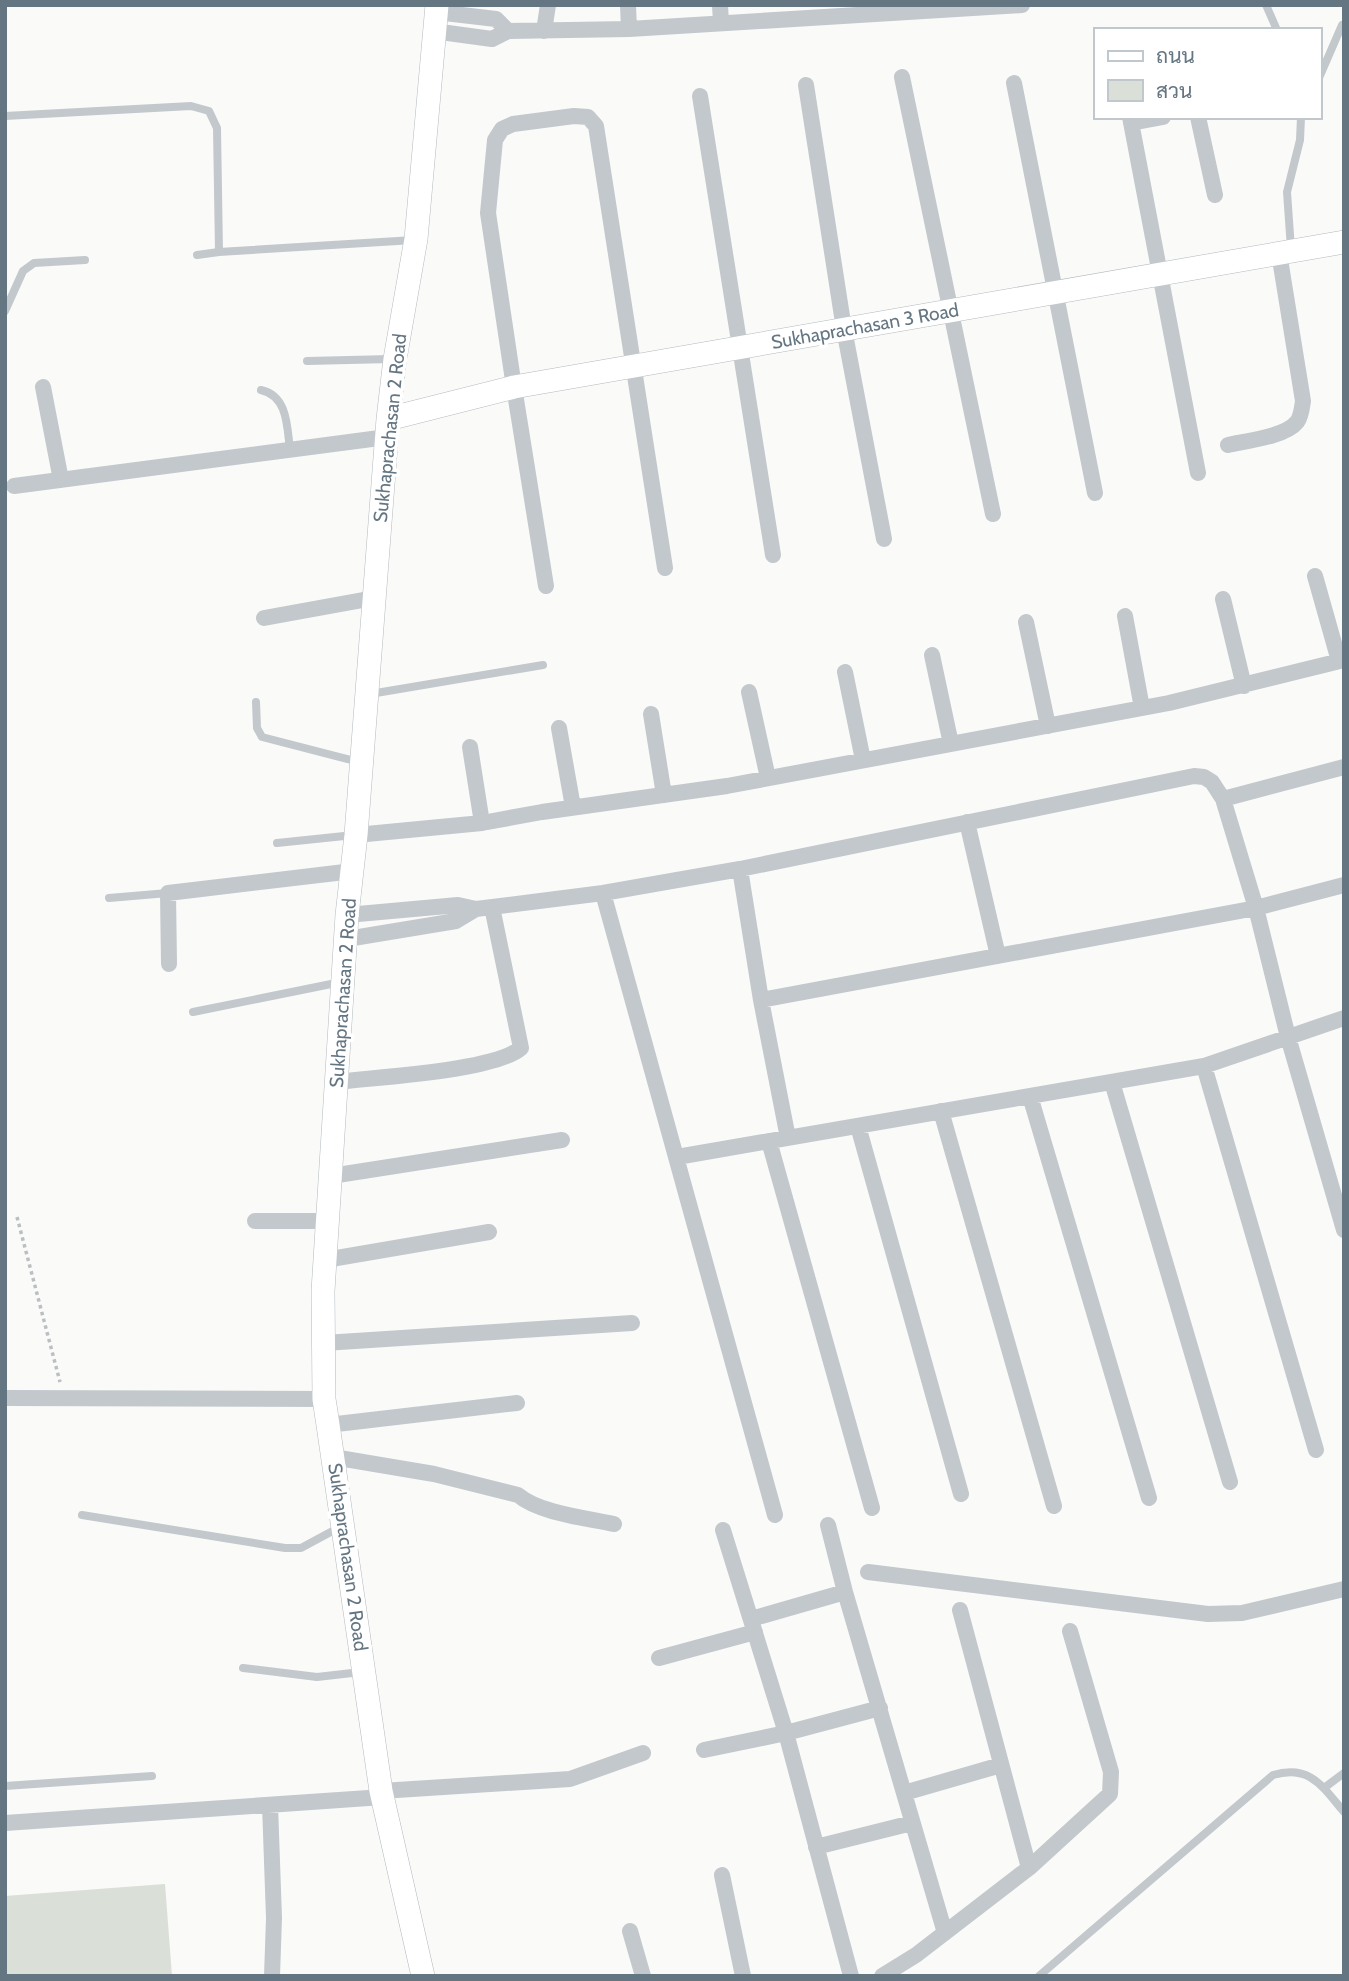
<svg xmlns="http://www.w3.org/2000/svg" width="1349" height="1981" viewBox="0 0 1349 1981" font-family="Cabin,Sarabun,sans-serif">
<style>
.green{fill:#dadfd7}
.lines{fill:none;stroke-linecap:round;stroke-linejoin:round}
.secondary-casing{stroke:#b3babf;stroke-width:24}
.path{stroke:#bbbfc2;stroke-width:3.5;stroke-dasharray:3.5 3.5;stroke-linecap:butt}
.lane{stroke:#c3c8cc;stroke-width:8}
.street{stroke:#c3c8cc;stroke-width:16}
.secondary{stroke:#fff;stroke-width:23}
.labels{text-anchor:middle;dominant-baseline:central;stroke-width:7;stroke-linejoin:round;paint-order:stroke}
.street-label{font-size:19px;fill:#657683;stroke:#fff}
</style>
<rect width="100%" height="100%" fill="#fafaf8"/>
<path class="green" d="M165,1884l7,92h-167v-80z"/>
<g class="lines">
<g class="secondary-casing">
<path id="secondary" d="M388,419l126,-32 830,-145
M423,1976l-42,-185 -53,-366 -4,-26 -1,-108 24,-376 9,-80 32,-416 7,-60 21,-120 21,-234"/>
</g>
<path class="path" d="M17,1217l43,165"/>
<path class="lane" d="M1266,5l11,25
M1319,78l23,-53
M5,116l186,-10 18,5 8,17 2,124 195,-12
M1291,249l-4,-57 13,-52 1,-23
M197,255l22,-3
M5,311l18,-40 11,-8 51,-3
M307,361l84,-2
M261,390c27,6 26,37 29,60
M370,694l173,-29
M256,702l1,26 5,9 97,25
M277,843l77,-8
M109,898l59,-5
M193,1012l148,-30
M82,1515l203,33h16l39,-21
M243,1668l74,9 44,-5
M5,1786l147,-10
M1324,1788l20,-15
M1039,1976l234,-201c37,-11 50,12 71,37"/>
<path class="street" d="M628,5l1,24
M720,5l1,18
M436,12l60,7 12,12
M433,31l59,8 16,-8 121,-2 393,-24
M544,31l4,-26
M902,77l91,437
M1014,83l81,410
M806,85l38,244 40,210
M700,96l73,459
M1130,117l68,356
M1198,117l17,78
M1131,123l32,-6
M43,387l18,93
M1228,445c17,-4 57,-8 69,-23 4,-5 5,-14 6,-21l-24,-148
M14,486l373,-49
M1315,576l24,85
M546,586l-32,-199 -26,-174 7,-73 7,-11 11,-5 61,-8 14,1 8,9 69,442
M1223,599l21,87
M1125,616l17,92
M264,618l110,-20
M1026,622l22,104
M932,655l19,89
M845,672l18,88
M749,692l19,86
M651,714l13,81
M559,728l14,79
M470,747l12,76
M1223,799l121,-32
M967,822l31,134
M356,835l126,-12 60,-11 185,-26 442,-83 175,-43
M740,869l21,131 27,138
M603,893l172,622
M347,915l111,-10 18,4 127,-16 137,-24 454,-93 10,1 8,5 11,17 33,109 32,129 56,193
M347,939l109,-18 20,-12
M169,964l-1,-71 185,-22
M761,1000l495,-92 88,-23
M1204,1066l112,384
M337,1082c40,-5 158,-11 184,-34l-29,-141
M1112,1082l118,400
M1030,1096l119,402
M941,1111l113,395
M858,1126l103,368
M769,1141l103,367
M677,1157l527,-91 140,-48
M331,1176l231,-36
M255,1221h73
M325,1260l164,-28
M324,1343l308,-20
M5,1398l319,1
M328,1425l189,-22
M333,1457l101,17 84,21c21,18 68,23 96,29
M828,1525l17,67 100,341
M723,1530l63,203 65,243
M868,1572l340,42 34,-1 102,-24
M960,1610l69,258
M751,1619l94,-27
M659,1658l96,-26
M704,1750l82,-17 94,-25
M381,1791l189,-12 73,-26
M904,1793l97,-28
M270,1805l4,113 -2,58
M5,1823l378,-26
M816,1847l96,-24
M722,1875l21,101
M630,1931l13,45
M882,1976l34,-21 113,-87 81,-74 1,-22 -41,-141"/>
<use href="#secondary" class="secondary"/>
</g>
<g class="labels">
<g class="street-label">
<text transform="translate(865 326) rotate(-10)">Sukhaprachasan 3 Road</text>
<text transform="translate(390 428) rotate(-84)">Sukhaprachasan 2 Road</text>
<text transform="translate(343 993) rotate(-86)">Sukhaprachasan 2 Road</text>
<text transform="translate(348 1557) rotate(82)">Sukhaprachasan 2 Road</text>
</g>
</g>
<rect width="1349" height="1981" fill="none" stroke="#657683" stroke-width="14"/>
<rect x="1094" y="28" width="228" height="91" fill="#ffffff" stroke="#c1c8cd" stroke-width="2"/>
<rect x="1108" y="51" width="35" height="10" fill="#ffffff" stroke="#c1c8cd" stroke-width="2"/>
<text x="1156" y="63" font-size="21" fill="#657683">ถนน</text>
<rect x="1108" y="80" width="35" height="21" fill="#dadfd7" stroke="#c1c8cd" stroke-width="2"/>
<text x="1156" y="98" font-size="21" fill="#657683">สวน</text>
</svg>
